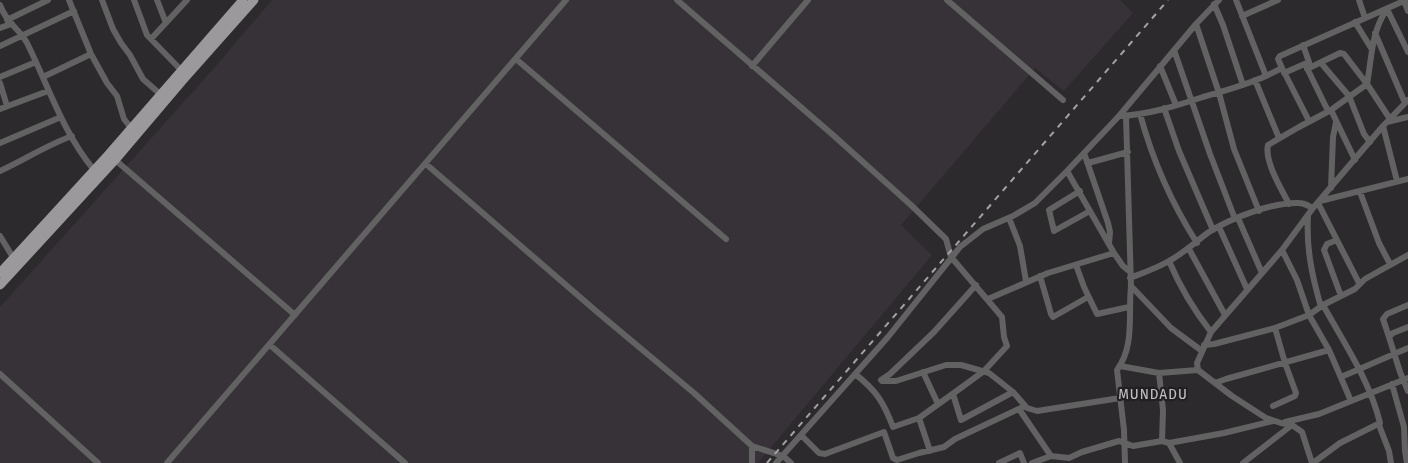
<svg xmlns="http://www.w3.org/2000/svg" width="1408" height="463" viewBox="0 0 1408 463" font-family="'Fira Sans Condensed',sans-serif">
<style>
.built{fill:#373138}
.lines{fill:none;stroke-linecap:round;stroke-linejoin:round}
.minor{stroke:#636263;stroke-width:6}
.major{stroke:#9b999b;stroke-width:9}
.rail{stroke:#a4a2a4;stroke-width:2;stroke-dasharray:6 6;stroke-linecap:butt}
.labels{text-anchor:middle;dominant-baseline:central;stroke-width:4.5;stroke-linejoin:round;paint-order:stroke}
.quarter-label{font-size:15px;letter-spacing:1px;fill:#c2c0c3;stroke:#222022}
</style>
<rect width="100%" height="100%" fill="#2c2a2c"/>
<path class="built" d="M272,0h848l13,13 -69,78 -29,-23 -134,157 31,30 -174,208h-758v-156l215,-240z"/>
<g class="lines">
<path class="minor" d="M69,0l22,54 16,29 10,13 7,23 7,9
M102,0l11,29 8,14 9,12 13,24 17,15
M134,0l13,35 34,35
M157,0l9,23
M677,0l156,135 79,71 34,33 5,18 51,60 2,20 3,9 -23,25 -26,19 -39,28 -26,9c-9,-24 -17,-37 -38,-53
M947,0l116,100
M1359,0l6,18
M1404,1l4,10
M1214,4l9,21 20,60
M0,5c7,19 19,23 27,38 21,42 36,90 67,127
M1387,9l21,43
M1242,16l36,-16
M7,20l41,-20
M1355,22l16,26
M1196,24l23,69 15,56 25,62
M0,28l11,-4
M1375,33l30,70
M151,39l36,-39
M0,46l74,-35
M1174,50l36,104 25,65
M516,59l210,180
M1321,63l28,33 15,38 6,8
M1305,64l23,47
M752,66l56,-66
M1160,66l16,39
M1282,68l27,53
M1307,69l33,-16 4,1 23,30 23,35
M1284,73l25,-11 -6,-17
M1266,76l16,-8 -4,-9 2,-3 126,-56
M0,77l36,-15
M43,77l48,-23
M1255,80l24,58
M0,83l7,23
M1164,108l15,43 34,79
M0,109l48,-18
M1331,110l24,50
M1140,114c12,44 32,90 57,129
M1119,116l77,-92 23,-24
M1126,116l5,170 40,42 31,23
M1387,122l21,-5
M1383,126l14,55
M0,143l61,-26
M1084,153l24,70 2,9 -1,12
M113,158l182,157
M1088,163l40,-11
M426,164l170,147 98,82 58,53 31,10 8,7
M0,171c24,-11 47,-26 72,-35
M1067,171l52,-55c28,-1 57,-10 84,-19 21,-6 43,-12 63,-21l-30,-76
M1331,188l2,-51 3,-15
M1080,191l-31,19 5,21 36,-20
M1360,192l19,51 11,21
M1320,201l88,-22
M1318,203l41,80
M1289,204c-7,-14 -25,-43 -21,-59l31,-18 32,-17 36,-26c5,-27 4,-52 20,-75
M1308,215c-2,33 4,61 13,92
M1009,218l11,28 6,35
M1238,218l24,55
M1219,227l28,62
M0,236l14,23
M1337,240l-10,4 -3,6 17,46
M1189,249l36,66
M1282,250l15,30 12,35 20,35 22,51
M1169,261c11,26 24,48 42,71
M1076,265l8,22 13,27 32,-7
M1040,276l11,38 2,3 35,-20
M1130,278c13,-5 27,-10 39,-17 15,-8 26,-19 40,-29 22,-14 64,-30 90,-29 6,0 9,3 14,5
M988,299l60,-26 66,-20
M1408,327l-15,6 -4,4 11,35 8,19
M1389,337l-6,-18 4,-5 21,-9
M270,345l135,118
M1204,345l10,-1 61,-16 34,-13 14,-10 32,-16 10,-10 43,-24
M1120,366l39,7 39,-3
M923,372l15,32
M1159,373l4,37 -1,31
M0,374l98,89
M1341,377l67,-29
M882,381h14l50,-16h15l28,8 24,19 14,16 10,3 83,-13
M882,381l-1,-1 9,-6 44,-42 42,-47
M1215,383l11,-4 103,-29
M1392,384l12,43 1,24 2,12
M953,394l8,26 52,-28
M1273,406l22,-10 1,-3 -11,-30 -10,-35
M1019,409l32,47
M919,418l11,33
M1285,422l34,-8 89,-36
M1379,425l10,26 2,12
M802,436l17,17 6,1 59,-22 9,26 4,2 22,-7 25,-6 11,-8 70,-33
M1169,443l55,-10 49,-12
M752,446v17
M167,463l399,-463
M776,463l112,-126 72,-90 23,-18 30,-13 22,-13 32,-32 47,82 9,13 6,5
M999,463l21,-10 4,10
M1032,463l19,-7 18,2 13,-6 37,-11 14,5 29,-5 7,2 11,20
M1125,463l-1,-33 -7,-60c18,-24 11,-56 14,-84
M1243,463l49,-38
M1312,463l-10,-31 -10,-7 -11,-2 -15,-5 -34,-22 -34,-26 -1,-7 14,-31 71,-82 31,-42 70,-82 25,-26
M1313,463l27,-20 40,-20c-10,-42 -36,-80 -57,-118"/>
<path class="major" d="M0,273l109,-119 134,-154
M0,285l115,-125 67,-79 72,-81"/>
<path class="rail" d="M767,463l401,-463"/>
</g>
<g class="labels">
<g class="quarter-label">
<text x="1153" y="394">MUNDADU</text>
</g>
</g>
</svg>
